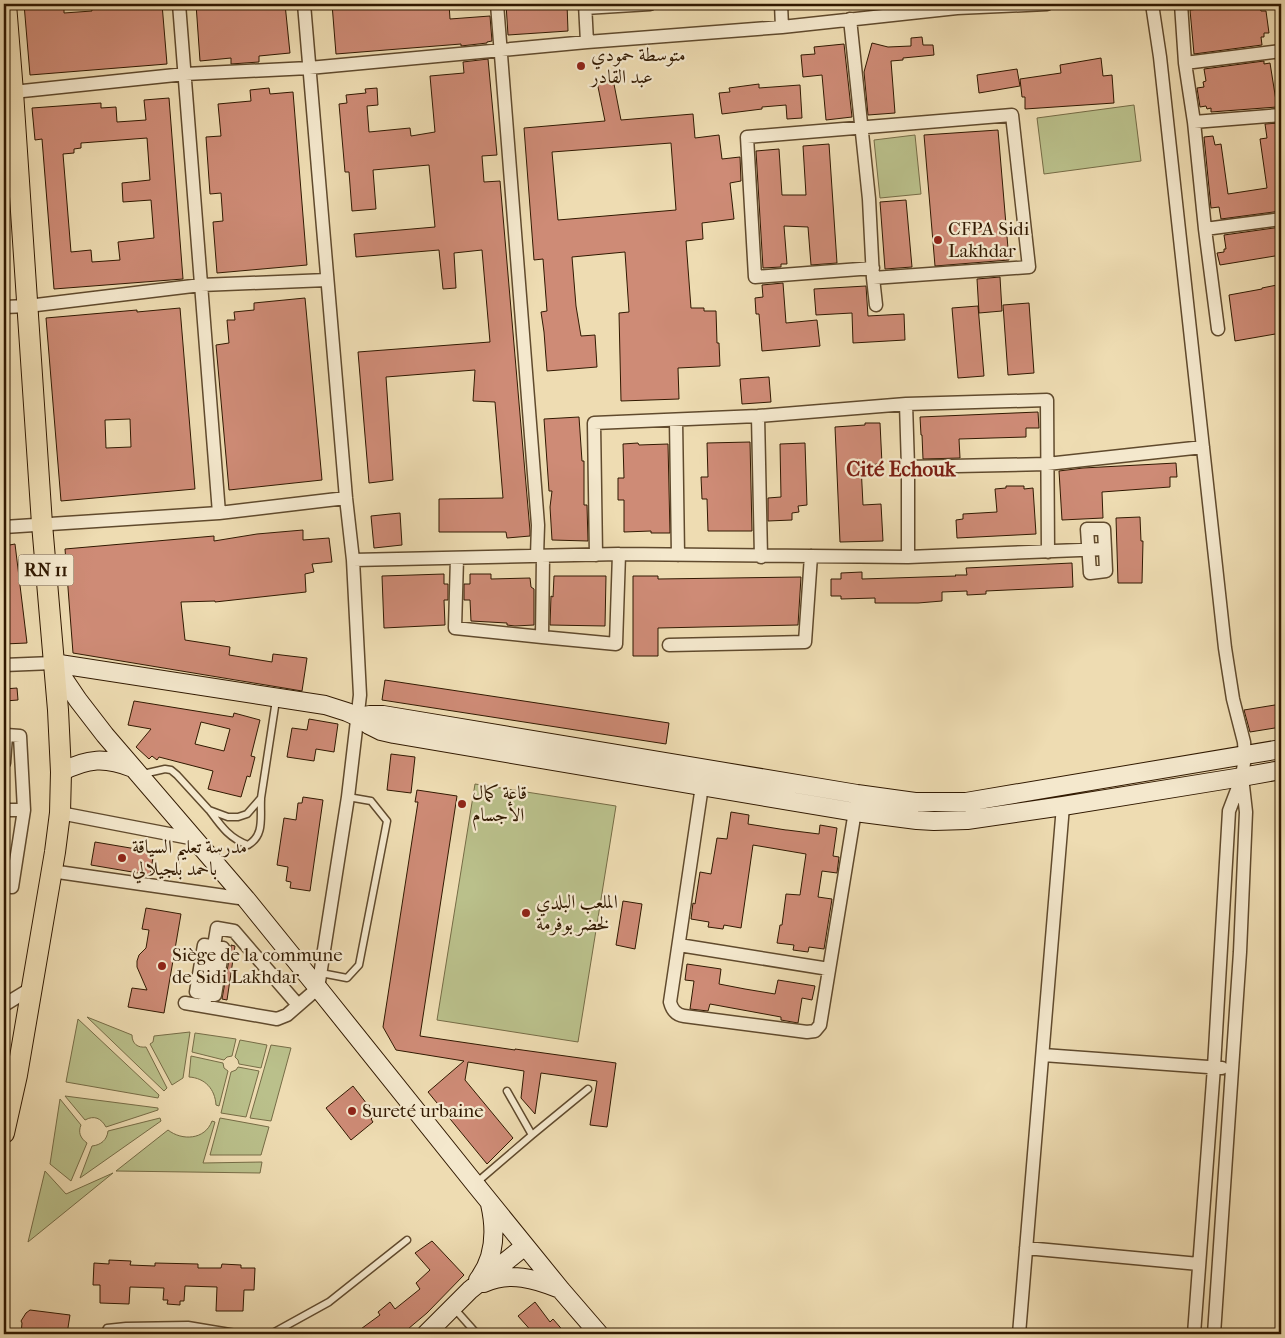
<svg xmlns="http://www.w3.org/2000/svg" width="1285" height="1338" viewBox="0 0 1285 1338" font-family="'IM FELL French Canon',Amiri,serif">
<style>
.green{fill:#bac08b;stroke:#766c46}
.building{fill:#ce8b76;stroke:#311901;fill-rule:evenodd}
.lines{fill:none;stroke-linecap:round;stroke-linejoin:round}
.service-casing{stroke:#604a2d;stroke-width:9}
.minor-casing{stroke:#604a2d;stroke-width:15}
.secondary-casing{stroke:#311901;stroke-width:20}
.primary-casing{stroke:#311901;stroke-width:22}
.service{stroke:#f4e8cd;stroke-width:6}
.minor{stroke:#f4e8cd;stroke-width:12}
.secondary{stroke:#f4e8cd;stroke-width:18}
.primary{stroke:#eedcb2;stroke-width:20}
.poi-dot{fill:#8f2418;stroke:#f4e8cd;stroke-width:2}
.labels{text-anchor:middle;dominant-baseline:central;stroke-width:4.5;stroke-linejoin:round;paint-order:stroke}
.shield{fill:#f4e8cd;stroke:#6c573e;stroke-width:1}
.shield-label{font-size:18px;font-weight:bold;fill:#311901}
.poi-label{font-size:19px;fill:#311901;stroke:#f4e8cd;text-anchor:start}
.quarter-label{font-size:21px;font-weight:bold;fill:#7a1f14;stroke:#f4e8cd}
</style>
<rect width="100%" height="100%" fill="#eedcb2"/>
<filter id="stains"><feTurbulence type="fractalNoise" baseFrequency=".004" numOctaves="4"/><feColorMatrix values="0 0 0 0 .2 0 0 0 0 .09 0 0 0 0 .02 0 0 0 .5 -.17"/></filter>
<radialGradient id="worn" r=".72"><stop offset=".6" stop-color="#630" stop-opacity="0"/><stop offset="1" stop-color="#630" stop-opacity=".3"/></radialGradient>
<path class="green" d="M1134,105l7,56 -97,13 -7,-56z
M915,135l6,59 -41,4 -6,-58z
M475,784l141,22 -38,236 -141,-22z
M87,1017l45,18c0,9 6,13 14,12l21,41 -3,3z
M78,1019l81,76 -1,3 -92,-16z
M190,1032l-7,46 -11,7 -22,-41 3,-2 1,-6z
M195,1033l41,6 -4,17 -5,1 -3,3 -32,-8z
M240,1040l27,5 -6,23 -22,-4 -1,-4 -3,-3z
M271,1045l20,3 -20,73 -21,-3z
M191,1056l32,7 1,5 4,3 -9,35 -3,-1c-1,-16 -11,-27 -27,-28z
M238,1067l21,4 -13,46 -25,-4 10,-41 5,-2z
M65,1096l93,12v2l-52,17c-5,-9 -12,-12 -21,-7z
M60,1099l21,26c-3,7 -1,13 6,18l-16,38 -21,-17z
M160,1118l1,3 -81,57 12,-32c9,-1 15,-6 16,-15z
M220,1118l49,9 -8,28h-51z
M212,1121l3,1 -12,41 59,-1 -2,11 -144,-2 52,-41c14,11 37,10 44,-9z
M45,1171l21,23 47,-21 -85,69z"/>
<path class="building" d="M24,4h40v9l28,-2 -1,-7h71l5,60 -137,11z
M196,4h89l5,49 -31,3v6l-28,2v-6l-31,3z
M332,4h117l1,15 40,-3 2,25 -5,1v1l-26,3v-2l-125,10z
M506,4h61l1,27 -60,4z
M1240,4h16l1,4h3l1,3h5l3,22h-5v4h-3l1,8 -68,9 -4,-44z
M922,37l1,8h10l1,10 -31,3v2l-12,1 4,52 -27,2 -4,-43 8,-29 16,4 23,-1v-8z
M844,44l8,73 -26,3 -4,-45 -19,2 -2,-22 14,-1 -1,-7z
M1101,58l2,18 9,-1 2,28 -89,6v-12h-3l-2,-18 41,-6 -1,-8z
M488,59l9,96 -15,1 2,26 16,-1 30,350v5l-23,2 -1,-6h-67v-33l64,-1 -8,-96 -22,-1 2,-31 -89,7 7,103 -24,3 -11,-131 132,-10 -8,-92 -28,3 2,35 -13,1 -4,-39 -83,7 -2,-23 81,-7 -6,-62 -56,5 3,39 -24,2 -3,-39h-4l-6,-68 8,-1 -1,-8 20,-2 -1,-4 12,-1 1,17 -11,1 2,26 41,-4 1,8 24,-4 -5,-56 34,-3 -1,-11z
M1264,61v3l6,-1 7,44 -66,5v-4l-4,1 -1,-3 -6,1 -3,-19 7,-1 -1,-5 3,-1 -2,-12z
M1017,69l3,17 -41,7 -2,-18z
M613,79l8,41 72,-6 2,24 24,-3 3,24 18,-2 1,24 -11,2 4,36 -32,4 1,16 -17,2 5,67h13v3h12l1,32h2l1,23 -42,2 1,31 -58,2 -2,-88 10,-1 -4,-60 -53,5 4,49 5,30 14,-1 2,32 -50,4 -3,-39 -3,-20 6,-1 -4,-52 -9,1 -10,-132 81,-7 -8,-39zM671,143l5,67 -118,10 -6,-68z
M759,84v4l41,-3 2,33 -15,1 -1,-14 -24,2v2l-40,5 -3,-21 11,-1 -1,-4z
M269,88l1,6 23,-2 14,173 -90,8 -4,-51 10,-1 -2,-28 -11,1 -4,-57 15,-1 -3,-32 33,-3 -1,-11z
M169,98l14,181 -129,10 -12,-150 -7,1 -3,-32 69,-5v5l15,-1 1,15 29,-2 -2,-20zM147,138l3,42 -28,3 1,19 28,-2 3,38 -36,4 2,18 -28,2 -1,-12 -20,2 -8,-98 11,-1v-4l7,-1v-5z
M1279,123l2,19v69l-60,8 -2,-12 -8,1 -7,-71 9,-1 2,9 6,-1 7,50 39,-6 -7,-49 7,-1 -2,-14z
M998,130l11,130 -74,6 -11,-131z
M829,144l8,119 -26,2 -3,-38 -24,-1 3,38h-6v3l-18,1 -7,-117 23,-2 3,46h24l-3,-49z
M906,200l6,67 -27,2 -5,-67z
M1281,227v28l-61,10 -3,-12 7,-1v-3h2l-2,-14z
M1000,277l2,34 -23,2 -2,-34z
M783,283l3,40 31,-3 3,26 -58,5 -3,-37h-3l-1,-16 8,-1 -1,-12z
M1277,285l2,13h2v35l-46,8 -6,-46 33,-6v-1z
M866,286l2,30 36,-2 1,26 -52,3 -1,-30 -36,2 -2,-26z
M305,298l17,182 -93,10 -13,-145 13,-2 -2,-23h8l-1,-8 20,-2v-7z
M1029,303l5,70 -26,2 -5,-70z
M978,306l6,70 -26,2 -6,-70z
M180,308l15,181 -134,12 -15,-183 91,-8v2zM130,419l1,28 -25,1 -1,-28z
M769,377l2,25 -29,2 -2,-25z
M1038,412l1,16h-13v9l-67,2 1,19 -37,1 -1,-24h-1l-1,-18z
M579,417l3,44h2v44h3l1,36 -36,-1 -2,-33 2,-16h-3l-5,-72z
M865,423h15l2,41 -21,1 2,40 18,-1 2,37 -43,1 -5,-115 30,-2z
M750,442l2,89h-44l-1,-32h-5l-1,-22h7l-1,-34z
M638,443l1,2 29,-1 2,89h-19v-2l-27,1v-32h-6v-22h6l-1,-34z
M805,443l2,62 -9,1 1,6 -7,1v7l-24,1v-23l13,-1 -1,-53z
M1176,463l1,14h-7v10l-68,5 1,26 -41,2 -3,-49 24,-3z
M1006,486h18v3l9,-1 3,46 -79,4 -1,-18 7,-1v-5l34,-2 -2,-23 11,-1z
M400,513l2,32 -28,3 -3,-32z
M1140,517l1,24h2l-1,42h-24l-2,-65z
M303,530v10l26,-2 3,24 -20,2 2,8 -9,2 1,18 -91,10v-1l-34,1 4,38 45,7 -1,8 43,7 1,-8 34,4 -5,33 -229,-38 -8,-104 149,-13v5l43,-7z
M15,544l12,99 -23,1v-98z
M1072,563l1,24 -87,4v3l-19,1v-4l-25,1v9l-24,2h-43v-5l-34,1v-3h-10v-17h10v-6l21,-1v7l94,-3 -1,-1h12l-1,-7z
M444,574v10h4v16h-4l1,25 -61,3 -2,-52z
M470,574h21v5l39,-1 1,9 3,2v36l-19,1 -8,-1v-2l-36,-2 -1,-21h-6v-16h6z
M554,576h52l-1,50 -55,-1 1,-29 2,1z
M633,576h25v3l143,-2 -3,48 -140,3v28h-25z
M385,680l284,43 -3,21 -284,-44z
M17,688l1,12 -13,1 -1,-12z
M134,701l99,16 1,-4 26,7 -9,36 4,1 -5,20 -3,-1 -6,21 -33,-8 5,-18 -54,-14 -2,3 -5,-4 -3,3 -13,-12 15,-18 -23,-4zM201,722l29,7 -6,22 -29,-7z
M1281,704v23l-31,5 -6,-22z
M309,719l29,5 -4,28 -18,-3 -2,12 -27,-4 5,-29 15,2z
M391,754l24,3 -4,36 -24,-3z
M417,790l40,6 -37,240 95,14v-1l101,14 -9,64 -17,-2 7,-44 -56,-8 -6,41 -14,-16 3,-27 -56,-9 -3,18 48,58 -26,26 -59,-72 36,-31 -68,-11 -13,-23 35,-225h-3z
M303,797l20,3 -13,91 -20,-3 1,-6 -5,-1 2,-14 -11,-2 7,-47 12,2 2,-17h4z
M731,812l18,3 -1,9 38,6h1l32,4 1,-9 17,3 -4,28 6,1 -2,16 -15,-2 -4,26 14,2 -8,50 -15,-2 -1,5 -15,-2 1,-5 -17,-2 3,-18h2l4,-31 14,1 6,-41 -53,-9 -12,83 -17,-3 -1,4 -15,-2 1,-5 -18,-3 2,-16 2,1 5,-32 11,2 6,-36 10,1z
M95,842l59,10 -4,23 -59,-10z
M623,901l19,3 -7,45 -19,-4z
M146,908l35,6 -17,99 -36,-6 4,-19 15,2 -10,-23v-6l2,-6 7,-7 3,-18 -7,-1z
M231,945l4,1 -8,54 -5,-1 9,-50z
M687,964l34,5 -2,15 26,5 30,5 3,-14 37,6 -3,14 -10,-2 -4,25 -17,-3v-3l-71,-13 -2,7 -18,-2 4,-28 -9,-1z
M353,1086l21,27 -2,1 2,2 -3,3 2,3 -22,18 -25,-32z
M432,1241l32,34 -37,38 -25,21h-48l26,-19 -2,-3 12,-10 5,7 25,-20 -4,-6 14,-13 -15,-17z
M109,1260l22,1 -1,4 25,1v-3l43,1v4h23l1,-4 19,1v3h14l-1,22h-10l-1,21h-27l1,-24 -32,-1 -1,15h-4v4l-13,-1 1,-4h-5l1,-12 -34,-1 -1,17 -29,-1v-18h-7l1,-22 15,1z
M535,1302l15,20 3,-3 13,15h-32l-16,-18z
M30,1310l40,5 -3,19h-46l1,-11 -1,-2 5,-8z"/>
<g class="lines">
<g class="service-casing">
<path id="service" d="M143,774l22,-5 6,1 6,5 32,35 19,7h10l9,-3 14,-16 15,-98
M210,811c11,15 19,27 38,34 17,-10 12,-28 13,-46
M321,973l26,5 12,-13 28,-144 -16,-20 -23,-4
M507,1091l25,44
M476,1183l56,-48 56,-46
M453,1307l24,27
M104,1334l3,-6 19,-2 62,-1 54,9
M271,1334l58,-32 78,-62"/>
</g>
<g class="minor-casing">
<path id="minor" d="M179,4l40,509
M497,4l41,521 -1,31
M585,4l2,38
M781,4l1,23
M1152,4l8,53 65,591 8,51 11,43 1,14 -3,21 4,35 -6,140 -26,382
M1181,4l4,59 9,59 11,107 13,100
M585,8l65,-4
M850,19l19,180 4,79 3,27
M1185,63l96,-12
M13,92l172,-18 124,-6 278,-26 195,-15 175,-19 90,-4
M1194,122l87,-7
M1205,229l76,-10
M873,278l156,-11 -17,-152 -265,22 8,140 118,-9
M4,307l24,-1 173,-21 126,-5
M906,404l2,63v90
M758,416l3,141
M676,420l2,135
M908,467l139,-3 156,-17
M4,527l215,-14 127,-15
M596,555l-2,-132 164,-7 148,-12 141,-4 1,152
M543,556l-1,81 74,7 3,-90
M457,558l-2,70 87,9
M353,560l266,-6 289,3 197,-8 1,22 -16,2 -3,-44h17l1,20
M669,645l136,-3 6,-86
M4,665l49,-2
M4,763l2,-28 14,1 4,74h-20
M702,786l-32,216c2,8 6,13 14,14l123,16 8,-1 5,-6 36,-220
M60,813l135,26
M51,871l195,28
M4,886l8,1 12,-77
M204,945l19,3 -8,47 -19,-3z
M679,945l150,24
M185,1003l92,16 10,-4 31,-27 30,-191 12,-102 -7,-135 -7,-62 -42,-494
M4,1005l28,-17
M204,1006l13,-78 17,3 64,74
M1043,1055l179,13
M1026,1248l173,16
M1019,1334l44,-528
M1194,1334l20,-267 15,-256 13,-34"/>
</g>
<g class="secondary-casing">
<path id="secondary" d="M53,663l272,42 22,7 11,5 11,8 12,6 13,3 461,78 62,8 17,1 33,-1 96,-14 179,-29 39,-7
M53,663l25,37 27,35 141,164 72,89 157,196 86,106 38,44
M358,717l12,-2h13l474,79 58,8h51l315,-53
M61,772c27,-14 44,-15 72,-4
M478,1280c17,-22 18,-50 12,-76
M484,1283c25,-12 52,-4 76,6
M426,1334l44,-44 55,-44"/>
</g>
<g class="primary-casing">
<path id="primary" d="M4,1133l13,-58 38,-223 5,-39 1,-41 -3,-62 -16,-186 -29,-432 -7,-88"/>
</g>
<use href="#service" class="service"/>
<use href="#minor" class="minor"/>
<use href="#secondary" class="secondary"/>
<use href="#primary" class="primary"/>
</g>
<g class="poi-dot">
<circle cx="581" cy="66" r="5"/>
<circle cx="938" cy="240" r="5"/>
<circle cx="462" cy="804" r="5"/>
<circle cx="122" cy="858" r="5"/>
<circle cx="526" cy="913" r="5"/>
<circle cx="162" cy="966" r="5"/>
<circle cx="352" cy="1111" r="5"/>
</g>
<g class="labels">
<rect class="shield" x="18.5" y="554.5" width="55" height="31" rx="4"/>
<g class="shield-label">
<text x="46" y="570">RN 11</text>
</g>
<g class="poi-label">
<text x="591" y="55">متوسطة حمودي<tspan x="591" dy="22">عبد القادر</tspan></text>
<text x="948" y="229">CFPA Sidi<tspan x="948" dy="22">Lakhdar</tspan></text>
<text x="472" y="793">قاعة كمال<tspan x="472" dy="22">الأجسام</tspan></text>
<text x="132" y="847">مدرسة تعليم السياقة<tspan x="132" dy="22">باحمد بلجيلالي</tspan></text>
<text x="536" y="902">الملعب البلدي<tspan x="536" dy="22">لخضر بوفرمة</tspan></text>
<text x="172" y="955">Siège de la commune<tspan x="172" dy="22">de Sidi Lakhdar</tspan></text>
<text x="362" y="1111">Sureté urbaine</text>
</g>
<g class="quarter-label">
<text x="901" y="469">Cité Echouk</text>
</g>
</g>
<rect width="1285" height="1338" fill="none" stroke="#eedcb2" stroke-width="20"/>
<rect x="5" y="5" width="1275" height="1328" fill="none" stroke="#311901" stroke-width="2.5"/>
<rect x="10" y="10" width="1265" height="1318" fill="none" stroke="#311901"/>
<rect width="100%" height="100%" filter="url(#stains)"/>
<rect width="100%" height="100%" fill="url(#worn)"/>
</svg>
